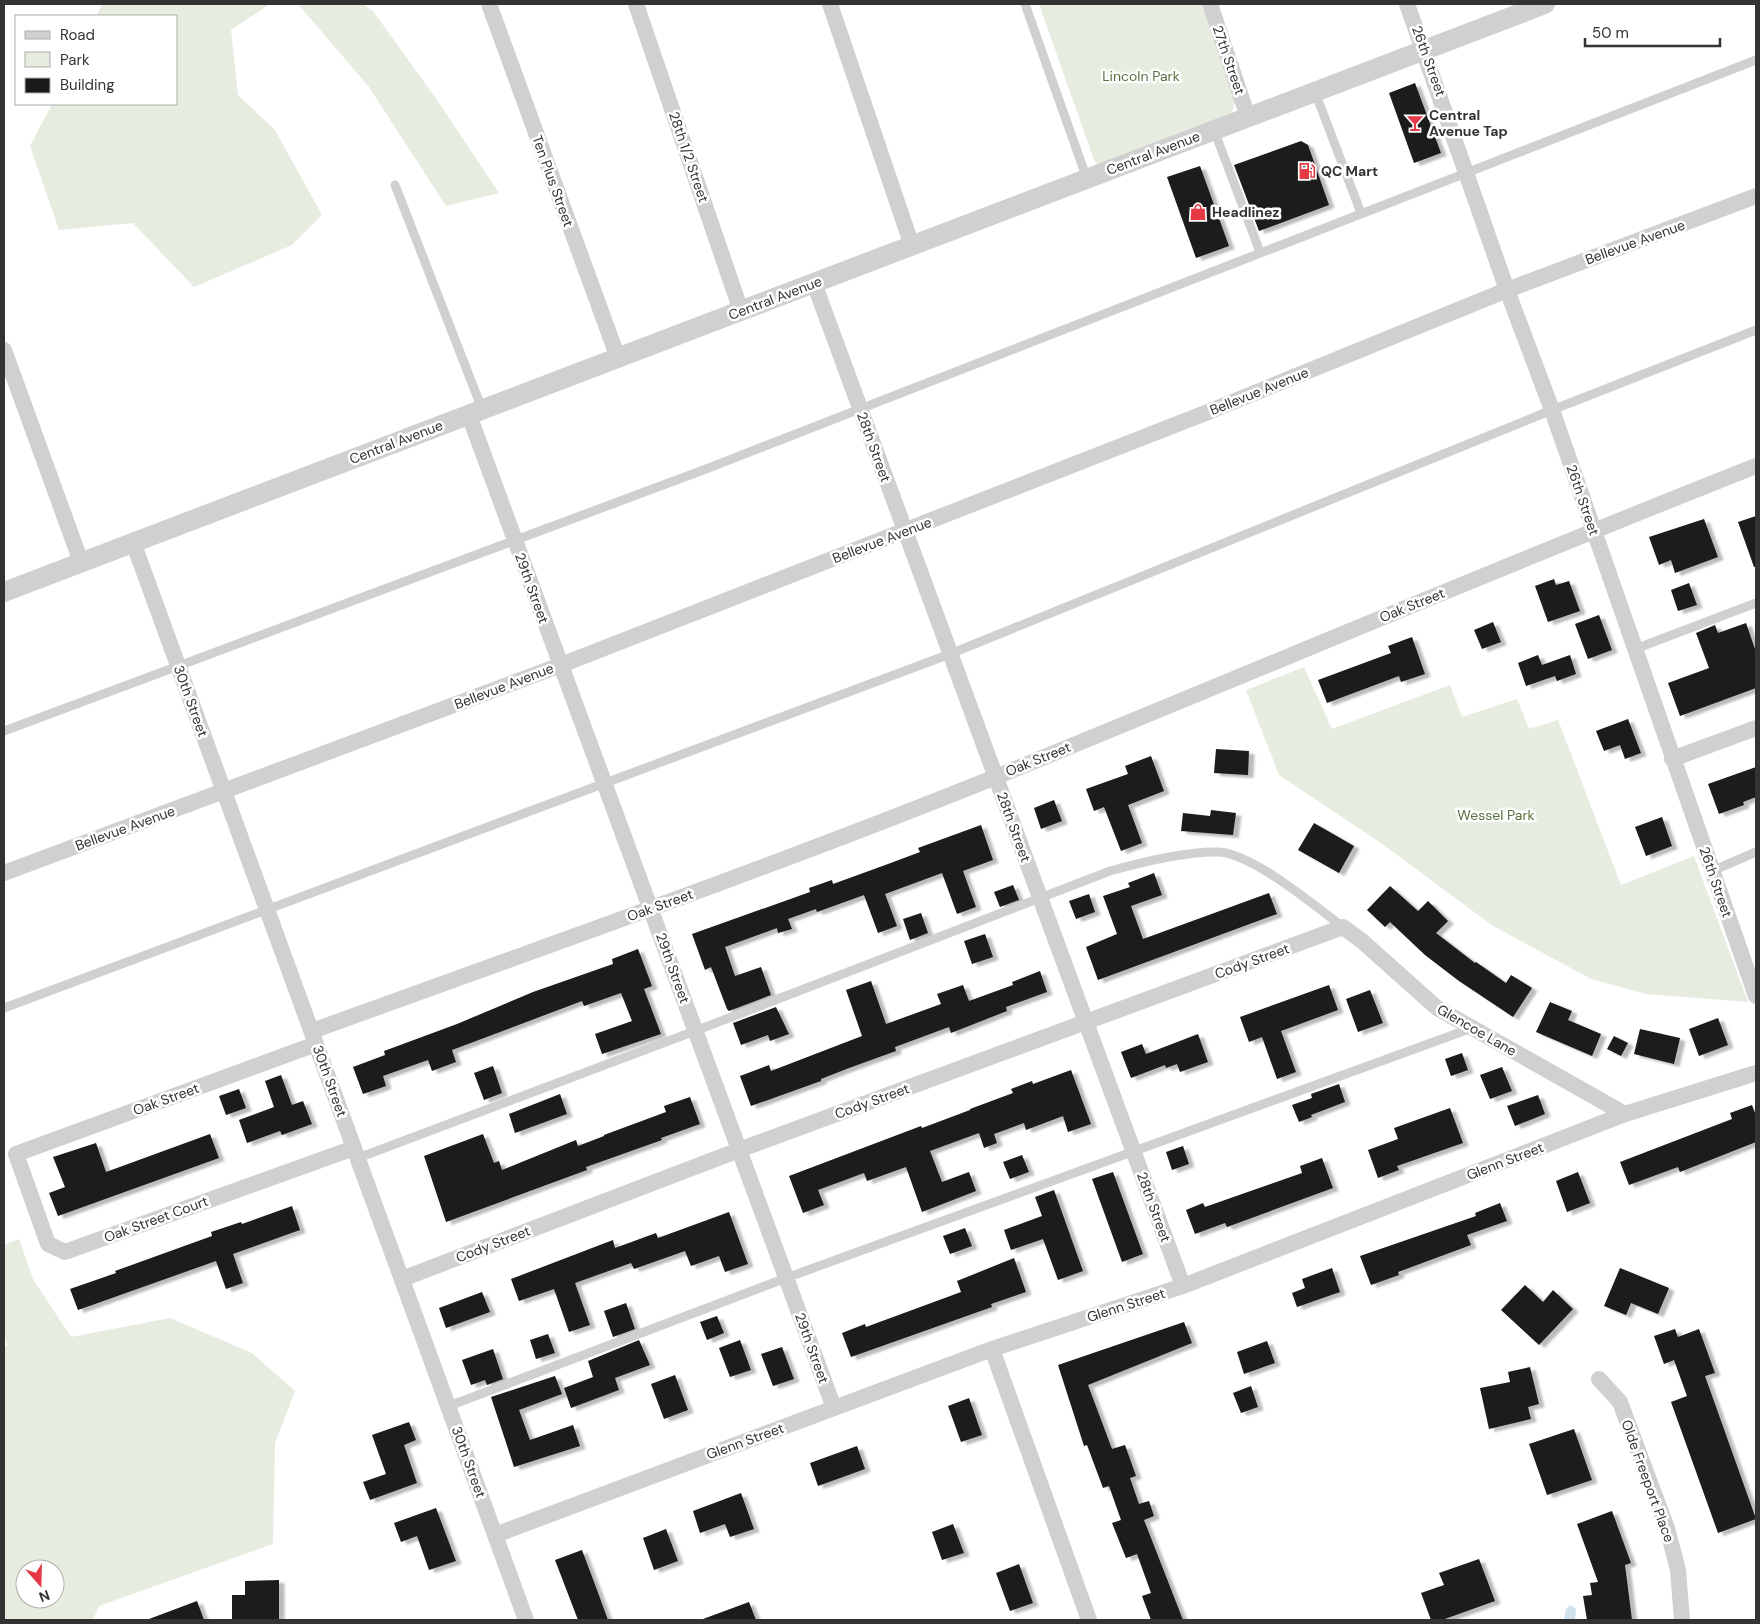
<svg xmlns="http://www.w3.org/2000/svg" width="1760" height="1624" viewBox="0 0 1760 1624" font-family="'DM Sans',sans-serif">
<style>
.green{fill:#e6ecdf;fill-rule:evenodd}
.water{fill:#cfe2ee}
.building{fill:#1a1a1a;filter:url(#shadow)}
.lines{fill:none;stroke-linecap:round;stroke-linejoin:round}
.service{stroke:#d0d0d0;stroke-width:9}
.minor{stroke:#d0d0d0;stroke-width:16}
.tertiary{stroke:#d0d0d0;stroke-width:20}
.labels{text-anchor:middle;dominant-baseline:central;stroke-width:5;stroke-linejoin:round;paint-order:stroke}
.street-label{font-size:14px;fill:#333;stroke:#fff}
.park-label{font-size:14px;fill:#56703f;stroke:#fff}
.poi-label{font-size:14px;font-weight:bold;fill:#333;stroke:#fff;text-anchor:start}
</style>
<defs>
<filter id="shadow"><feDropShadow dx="5.5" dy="3" stdDeviation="1" flood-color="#0004"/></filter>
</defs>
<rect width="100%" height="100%" fill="#fff"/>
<path class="green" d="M102,4h168l-39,26 7,65 37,35 47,85 -30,30 -98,42 -61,-64 -74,7 -29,-84 22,-42h124v-88h-80z
M298,4h64l11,7 64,89 62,93 -53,13 -77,-119z
M1039,4h162l35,97 -6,16 -130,50 -6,-7z
M1304,667l28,62 118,-44 12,32 55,-18 12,30 29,-9 63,165 73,-29 54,146 -102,-8 -55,-15 -98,-53 -112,-83 -102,-68 -33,-85z
M19,1239l14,40 38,58 99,-19 82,35 43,38 -20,52 -2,101 -174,62 -6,14h-89v-272l3,-3 -3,-15v-85zM25,1569h30v30h-30z"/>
<path class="water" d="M1570,1605l6,4 -1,11h-11l2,-11z"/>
<path class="building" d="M1415,83l26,70 -27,10 -25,-70z
M1301,141l7,4 21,60 -70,26 -25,-66z
M1200,166l29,80 -33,12 -29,-81z
M1756,516v51h-2l-16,-45z
M1704,519l14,38 -43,16 -4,-13 -12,5 -10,-28z
M1554,579l2,6 13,-4 11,30 -32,11 -13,-36z
M1689,583l8,22 -19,6 -7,-21z
M1599,615l13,35 -24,9 -13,-35z
M1493,622l8,20 -19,7 -8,-19z
M1746,623l10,29v36l-76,28 -12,-33 41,-15 -13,-35 19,-8 3,8z
M1412,637l13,37 -24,8 -2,-6 -72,27 -9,-23 73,-27 -3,-7z
M1538,655l4,10 28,-10 6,19 -19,7 -2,-5 -29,10 -8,-23z
M1628,719l13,34 -16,6 -5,-14 -16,6 -8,-20z
M1216,749l33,2 -1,24 -34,-2z
M1151,756l13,35 -36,14 14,38 -21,8 -17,-44 -10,4 -8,-22 42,-15 -3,-8z
M1756,767v30l-13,5 1,3 -25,9 -11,-30z
M1054,800l8,21 -21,8 -7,-21z
M1211,810l25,3 -3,22 -52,-4 2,-18 27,3z
M1662,817l10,29 -26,10 -11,-29z
M1314,823l40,23 -15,27 -41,-23z
M981,825l12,35 -30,11 13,36 -19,7 -15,-41 -57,21 12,32 -19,7 -14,-38 -47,17 -1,-3 -28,10 4,10 -14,4 -1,-5 -52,19 10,29 26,-9 10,28 -42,16 -2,-2 -16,-42 -6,3 -13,-36 118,-42 -1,-4 23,-8 1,4 55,-20 32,-12 -2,-4z
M1154,873l8,22 -31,11 12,33 126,-46 8,21 -179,66 -12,-33 31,-13 -14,-38 27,-9 -2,-4z
M1013,885l6,15 -19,7 -6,-15z
M1390,886l28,25 10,-10 20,20 -12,12 39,30 1,-1 30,21 5,-8 21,13 -19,29 -54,-36 -34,-26 -35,-33 -5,5 -18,-17z
M1089,894l6,18 -19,7 -7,-18z
M921,913l7,20 -18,7 -7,-21z
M985,934l8,23 -21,7 -8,-23z
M638,949l14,37 -8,3 17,45 -59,20 -7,-20 37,-13 -11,-28 -37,13 -2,-5 -130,49 4,12 -24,9 -4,-11 -45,16 3,10 -23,8 -10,-27 32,-12 -1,-4 73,-27 76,-32 80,-28 -1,-5z
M1040,971l7,21 -41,15 1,4 -56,22 -2,-6 -54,20 1,4 -47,17 -28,11v2l-70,25 -11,-30 29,-11 2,6 91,-35 -16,-46 25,-9 15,43 55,-20 -4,-10 26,-9 6,16 44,-16 -1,-3z
M1329,985l9,25 -57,21 15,41 -19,7 -15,-42 -13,5 -9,-25z
M1370,990l13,33 -25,9 -12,-33z
M1550,1002l22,9 -4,9 33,14 -9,22 -56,-24z
M776,1007l13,27 -19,7 -2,-6 -27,10 -8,-22z
M1718,1018l10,27 -29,11 -10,-27z
M1640,1029l40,9 -6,26 -40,-10z
M1198,1034l10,28 -28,10 -3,-8 -11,4 -1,-3 -34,13 -10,-26 21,-8 4,10z
M1614,1036l14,7 -7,13 -14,-7z
M1462,1053l6,17 -17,6 -6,-17z
M493,1066l9,27 -18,7 -10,-27z
M1502,1067l10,24 -22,8 -10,-24z
M1071,1070l20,54 -23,8 -5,-16 -37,14 -2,-7 -30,11 3,9 -13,5 -5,-15 -49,18 12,31 27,-10 7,19 -54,21 -16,-45 -39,14 -3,-8 -46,17 6,15 -21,8 -14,-37 132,-50 1,2 48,-18v-1l43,-16 -2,-4 21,-8 1,3z
M281,1075l11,30 11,-4 9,23 -30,11 -2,-4 -33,12 -8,-23 35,-13 -9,-26z
M1339,1084l6,18 -34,13 1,2 -13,5 -7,-17 20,-7 -1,-4z
M239,1089l7,19 -20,7 -7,-19z
M560,1094l7,20 -52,19 -6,-19z
M1538,1095l7,19 -30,12 -8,-20z
M690,1097l10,27 -39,14 1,2 -76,27 1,3 -141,52 -22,-66 59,-22 11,29 5,-2 3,9 74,-30 2,6 26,-10v-1l62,-23 -2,-6z
M1752,1105l4,11v26l-76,30 -2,-5 -49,18 -9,-23 112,-43 -2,-6z
M1450,1108l13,35 -66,23 2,4 -21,8 -10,-28 30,-11 -4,-11z
M210,1134l9,24 -161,58 -9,-23 16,-6 -12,-30 43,-14 10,29z
M1183,1146l6,18 -17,6 -6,-18z
M1022,1155l7,17 -19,7 -7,-17z
M1322,1158l11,30 -106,39 -2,-4 -30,11 -9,-24 17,-7 2,4 97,-34 -2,-7z
M1113,1172l30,82 -21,8 -30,-83z
M1578,1172l12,31 -23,9 -11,-31z
M1054,1190l29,81 -25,9 -15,-41 -32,11 -7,-20 38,-14 -7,-19z
M1500,1203l7,18 -40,14 4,10 -73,27 1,3 -28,10 -11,-29 116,-40 -1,-3z
M292,1206l8,24 -67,24 10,29 -17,6 -10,-28 -138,49 -8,-21 46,-16 -1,-2 97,-35 -1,-4 30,-10 1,2z
M729,1212l19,52 -23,8 -6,-16 -28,10 -6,-15 -51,18 -3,-6 -56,20 15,42 -21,7 -15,-43 -35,12 -8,-22 102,-39 2,8 41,-15 2,5z
M965,1228l7,18 -22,8 -7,-18z
M1014,1258l12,34 -35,12 1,3 -141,50 -9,-24 23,-9 1,3 95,-35 -4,-11z
M1332,1268l8,24 -43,15 -5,-14 13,-5 -3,-9z
M1620,1268l49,20 -11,26 -27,-11 -5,12 -22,-9z
M1525,1285l18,17 10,-12 20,19 -34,36 -38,-35z
M482,1292l8,20 -44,16 -7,-20z
M626,1303l9,26 -22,8 -9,-26z
M717,1316l7,17 -17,7 -7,-18z
M1184,1322l8,21 -104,42 24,64 13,-4 11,31 -6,2 9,26 10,-3 5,15 -10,4 39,100h-32l-9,-24 9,-3 -14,-39 -11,4 -14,-35 9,-3 -12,-34 -6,2 -16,-43 -3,1 -26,-81z
M1675,1329l3,8 21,-8 16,44 -10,3 51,143 -38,14 -47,-131 16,-6 -13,-36 -10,4 -10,-28z
M548,1334l7,19 -19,6 -6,-19z
M639,1340l11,25 -35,13 4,12 -48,18 -7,-20 29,-11 -5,-16z
M740,1340l11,30 -21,7 -11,-29z
M1267,1341l8,22 -31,11 -7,-22z
M782,1347l12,32 -21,7 -12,-32z
M493,1349l10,30 -16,6 -2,-5 -14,5 -9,-25z
M1530,1367l9,37 -11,3 3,12 -42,10 -9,-41 30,-6 -2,-10z
M675,1375l13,35 -24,9 -13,-35z
M555,1376l7,18 -43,16 11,30 43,-15 7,21 -66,21 -23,-70z
M1251,1386l7,21 -17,6 -8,-20z
M969,1398l13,37 -21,7 -13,-36z
M409,1422l7,18 -12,5 13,38 -47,17 -7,-18 23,-8 -14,-39z
M1574,1429l18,51 -45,15 -18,-51z
M857,1446l8,23 -47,17 -8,-23z
M741,1493l13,36 -24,8 -5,-13 -25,9 -7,-22z
M436,1508l20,53 -27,9 -12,-34 -16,6 -7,-19z
M1612,1511l19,52 -6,2 7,55h-45l-4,-24 9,-1 -2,-12 8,-1 -21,-58z
M953,1524l11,29 -22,7 -10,-28z
M666,1529l12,32 -24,9 -11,-32z
M582,1550l15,40 11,30h-30l-23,-60z
M1479,1559l16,42 -53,19h-11l-10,-27 23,-8 -5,-12z
M1019,1564l14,39 -23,8 -14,-38z
M279,1580v39h-47v-24h13v-14z
M197,1601l7,19h-55v-1z
M749,1602l7,18h-52l-1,-1z"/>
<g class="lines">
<path class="service" d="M1025,4l62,175
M1315,92l46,121
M1214,130l46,122
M395,185l87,224
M1635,649l121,-46
M4,731l702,-262 1050,-409
M1712,871l44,-19
M4,1008l946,-354 602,-244 204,-80
M358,1158l337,-127 415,-160c32,-9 77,-20 109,-19 34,2 96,54 124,75
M449,1406l337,-128 686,-250"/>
<path class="minor" d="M489,4l129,354
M636,4l105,307
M830,4l82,242
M1210,4l38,113
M1407,4l100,286 45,120 204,586
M814,283l369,1003
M4,350l77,212
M469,415l365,993
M133,542l393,1078
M1672,759l84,-31
M4,873l557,-208 647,-253 299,-122 249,-94
M312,1031c229,-83 460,-164 686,-255 253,-103 504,-210 758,-310
M16,1154l32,90 17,8 289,-104
M16,1154l300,-110
M402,1279l337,-129 604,-223 19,14 75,67 188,106
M992,1349l97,271
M1599,1379l21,23 47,126 11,42 4,50
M495,1535l497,-186 191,-63 442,-172 131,-41"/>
<path class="tertiary" d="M4,592l1541,-588"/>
</g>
<defs>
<g id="bar-bare" transform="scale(1.35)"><path d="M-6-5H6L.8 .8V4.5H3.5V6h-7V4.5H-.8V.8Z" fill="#e63946" stroke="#fff" stroke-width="2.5" paint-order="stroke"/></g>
<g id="fuel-bare" transform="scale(1.35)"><path d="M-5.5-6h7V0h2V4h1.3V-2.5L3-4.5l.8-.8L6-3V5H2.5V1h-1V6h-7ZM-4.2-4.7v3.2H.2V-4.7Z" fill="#e63946" stroke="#fff" stroke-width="2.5" paint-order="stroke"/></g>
<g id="shop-bare" transform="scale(1.35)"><path d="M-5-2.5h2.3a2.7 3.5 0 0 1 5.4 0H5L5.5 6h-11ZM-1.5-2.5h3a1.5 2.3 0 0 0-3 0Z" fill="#e63946" stroke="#fff" stroke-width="2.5" paint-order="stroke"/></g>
</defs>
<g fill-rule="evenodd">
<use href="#bar-bare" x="1415" y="123"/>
<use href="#fuel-bare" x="1307" y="171"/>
<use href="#shop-bare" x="1198" y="212"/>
</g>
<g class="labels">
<g class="street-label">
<text transform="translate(1229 60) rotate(71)">27th Street</text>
<text transform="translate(1429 61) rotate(70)">26th Street</text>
<text transform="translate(1153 153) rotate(-21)">Central Avenue</text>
<text transform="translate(689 157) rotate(71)">28th 1/2 Street</text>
<text transform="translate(553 181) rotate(70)">Ten Plus Street</text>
<text transform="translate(1635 242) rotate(-20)">Bellevue Avenue</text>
<text transform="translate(775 298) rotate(-21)">Central Avenue</text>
<text transform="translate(1259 391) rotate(-22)">Bellevue Avenue</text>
<text transform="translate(396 442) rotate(-21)">Central Avenue</text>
<text transform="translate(874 447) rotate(70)">28th Street</text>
<text transform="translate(1583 500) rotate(71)">26th Street</text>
<text transform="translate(882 540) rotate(-21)">Bellevue Avenue</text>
<text transform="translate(532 588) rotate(70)">29th Street</text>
<text transform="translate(1412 605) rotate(-22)">Oak Street</text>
<text transform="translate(504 686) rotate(-21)">Bellevue Avenue</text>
<text transform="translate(191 701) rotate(70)">30th Street</text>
<text transform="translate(1038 759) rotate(-22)">Oak Street</text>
<text transform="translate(1014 827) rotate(70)">28th Street</text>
<text transform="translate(125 828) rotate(-20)">Bellevue Avenue</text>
<text transform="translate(1716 882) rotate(71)">26th Street</text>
<text transform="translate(660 905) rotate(-20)">Oak Street</text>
<text transform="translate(1252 961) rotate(-20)">Cody Street</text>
<text transform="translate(673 968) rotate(70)">29th Street</text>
<text transform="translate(1477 1030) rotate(30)">Glencoe Lane</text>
<text transform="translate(330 1081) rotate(70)">30th Street</text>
<text transform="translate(166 1099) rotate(-20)">Oak Street</text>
<text transform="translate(872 1101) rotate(-20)">Cody Street</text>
<text transform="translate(1505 1161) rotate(-21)">Glenn Street</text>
<text transform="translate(1154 1207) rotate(70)">28th Street</text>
<text transform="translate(156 1219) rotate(-20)">Oak Street Court</text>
<text transform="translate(493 1244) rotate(-21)">Cody Street</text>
<text transform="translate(1126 1305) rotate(-18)">Glenn Street</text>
<text transform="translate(812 1348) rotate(70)">29th Street</text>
<text transform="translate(745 1441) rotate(-20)">Glenn Street</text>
<text transform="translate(469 1462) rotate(70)">30th Street</text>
<text transform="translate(1648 1481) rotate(70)">Olde Freeport Place</text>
</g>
<g class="park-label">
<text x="1141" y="76">Lincoln Park</text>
<text x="1496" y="815">Wessel Park</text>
</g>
<g class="poi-label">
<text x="1429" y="115">Central<tspan x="1429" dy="16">Avenue Tap</tspan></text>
<text x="1321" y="171">QC Mart</text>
<text x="1212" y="212">Headlinez</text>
</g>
</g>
<rect width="1760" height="1624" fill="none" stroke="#333333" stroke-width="10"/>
<rect x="15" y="15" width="162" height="90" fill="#ffffff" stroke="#adadad"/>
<rect x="25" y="31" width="25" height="8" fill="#d0d0d0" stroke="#adadad"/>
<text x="60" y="40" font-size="15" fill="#333333">Road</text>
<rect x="25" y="52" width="25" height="15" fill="#e6ecdf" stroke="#adadad"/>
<text x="60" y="65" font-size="15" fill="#333333">Park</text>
<rect x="25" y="78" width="25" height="15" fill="#1a1a1a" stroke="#adadad"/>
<text x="60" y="90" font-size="15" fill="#333333">Building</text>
<g transform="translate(40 1584) rotate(160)"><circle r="24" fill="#ffffff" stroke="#adadad"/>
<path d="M0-4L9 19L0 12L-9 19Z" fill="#e63946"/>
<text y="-8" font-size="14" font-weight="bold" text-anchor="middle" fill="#333333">N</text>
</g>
<path d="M1585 38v8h135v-8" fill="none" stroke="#333333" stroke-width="2.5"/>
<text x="1592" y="38" font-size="15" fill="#333333" stroke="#ffffff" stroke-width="4" paint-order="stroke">50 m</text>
</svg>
